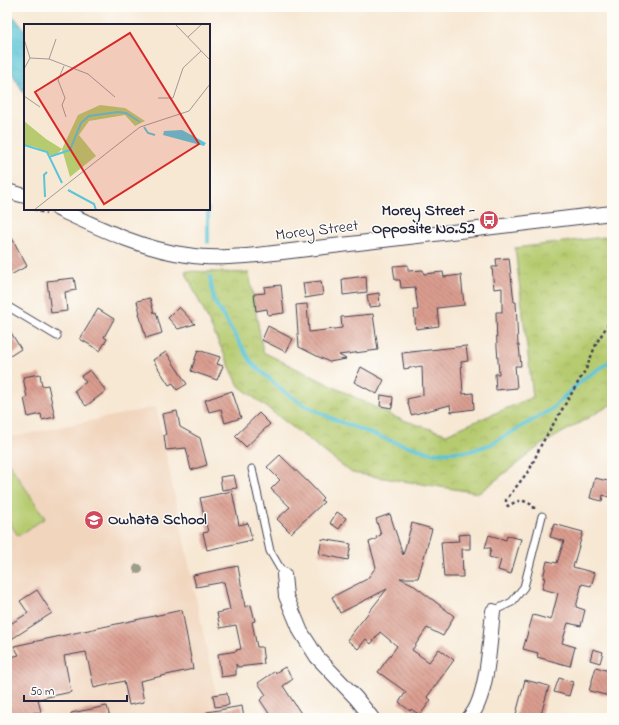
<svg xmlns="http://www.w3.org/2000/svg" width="619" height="725" viewBox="0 0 619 725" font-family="'Indie Flower',sans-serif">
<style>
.built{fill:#f1d5bd}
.park{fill:url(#park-crowns);stroke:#6c7655}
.garden{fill:#b6cb6f;stroke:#6c7655}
.water{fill:url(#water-ripples);stroke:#3e7489}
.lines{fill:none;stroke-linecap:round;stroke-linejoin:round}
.stream{stroke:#5bc5d7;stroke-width:4}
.building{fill:url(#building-back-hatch)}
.lane-casing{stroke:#424052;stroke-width:9}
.street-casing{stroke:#424052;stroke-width:16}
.path{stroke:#424052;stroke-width:2.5;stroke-dasharray:3 3;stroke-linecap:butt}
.lane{stroke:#fff;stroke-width:7}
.street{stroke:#fff;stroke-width:14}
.tree{fill:#9e9c8a}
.labels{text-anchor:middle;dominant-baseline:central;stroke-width:3;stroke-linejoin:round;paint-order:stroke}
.poi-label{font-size:16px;font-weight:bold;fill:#22223b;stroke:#fdfcf7;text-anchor:end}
.street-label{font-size:16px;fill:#22223b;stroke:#fdfcf7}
.inset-river{fill:none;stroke:#5bc5d7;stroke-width:2}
.inset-road{fill:none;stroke:#a29997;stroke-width:1}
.view{fill:#d62828;fill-opacity:0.15;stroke:#d62828;stroke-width:2}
.inset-edge{fill:none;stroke:#22223b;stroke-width:2}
</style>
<defs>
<pattern id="park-crowns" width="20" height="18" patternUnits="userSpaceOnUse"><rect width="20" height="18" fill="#b6cb6f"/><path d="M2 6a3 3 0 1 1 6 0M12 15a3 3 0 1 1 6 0" fill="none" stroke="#9cae61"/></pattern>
<pattern id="water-ripples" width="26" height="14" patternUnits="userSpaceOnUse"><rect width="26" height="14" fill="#5bc5d7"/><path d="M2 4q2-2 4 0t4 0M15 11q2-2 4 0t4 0" fill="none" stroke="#4fa9b9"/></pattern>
<pattern id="building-back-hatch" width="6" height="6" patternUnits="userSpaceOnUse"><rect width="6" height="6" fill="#da9d8f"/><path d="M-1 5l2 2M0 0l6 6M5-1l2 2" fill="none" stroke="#b08076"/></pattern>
</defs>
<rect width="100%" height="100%" fill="#fdfcf7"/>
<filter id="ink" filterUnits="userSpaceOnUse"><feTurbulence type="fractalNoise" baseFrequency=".025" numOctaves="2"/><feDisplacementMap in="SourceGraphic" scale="8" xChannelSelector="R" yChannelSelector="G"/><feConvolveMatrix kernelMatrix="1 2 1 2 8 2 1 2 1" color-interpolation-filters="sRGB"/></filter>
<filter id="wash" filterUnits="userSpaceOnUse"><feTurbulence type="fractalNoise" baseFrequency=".012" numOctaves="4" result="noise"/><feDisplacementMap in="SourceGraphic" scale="16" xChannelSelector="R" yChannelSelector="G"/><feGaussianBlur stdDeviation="0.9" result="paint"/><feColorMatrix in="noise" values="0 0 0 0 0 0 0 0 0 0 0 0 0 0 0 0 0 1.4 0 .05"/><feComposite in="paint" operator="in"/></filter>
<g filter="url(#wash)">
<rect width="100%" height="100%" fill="#f7e8d4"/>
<path class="built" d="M156,407l65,311h-214v-280z"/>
<path class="park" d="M612,236v168l-71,41 -62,48 -127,-20 -113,-87 -54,-115 64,2 14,79 134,66 49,16 87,-37 -18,-149z"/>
<path class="garden" d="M7,462h1l37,56 -27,18 -11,-18z"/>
<path class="water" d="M7,9l18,21v65l-18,-31z"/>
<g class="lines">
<path class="stream" d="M208,242v-33
M210,277l4,24 38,62 31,28 21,14 34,16 50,19 44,13 39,-2 20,-7 61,-35 16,-16 14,-13 30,-20"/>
</g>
<g id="blocks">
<path class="building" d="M7,229l20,37 -20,11z
M509,258l5,44h2l2,43h1l2,21h-6l2,22 -21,2 -1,-16h4l-2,-27 -1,-35h6v-24l-8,1 -2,-22h5l-1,-8z
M408,265v6l15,-1 1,4 19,-2 1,5 17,-2 3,30 -27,3 2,18 -23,3 -2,-19h4l-3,-23 -14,1 -1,-8h-5l-2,-14z
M366,276l1,16 -24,3 -1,-16z
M74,278l2,12 -11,2 2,19 -16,2 -4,-32z
M321,281l2,14 -18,3 -2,-15z
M281,285l3,28 -16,2 -1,-6 -11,2 -2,-17 11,-1 -1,-6z
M379,293l1,13 -11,1 -2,-12z
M150,298l4,15 2,-1 6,21 -16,5 -7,-25h1l-3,-12z
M307,304l2,28 33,-4 -1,-11 32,-3 5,36 -39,5 7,4 -17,3 -30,-15 -3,-42z
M179,307l16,17 -17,5 -10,-11z
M98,309l16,10 -10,18 3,2 -7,12 -20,-12z
M7,326l14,23 -14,9z
M268,326l25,13 -7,13 -24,-12z
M466,346l2,15 -7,1 2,32 10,-1 1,16 -23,3 -1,-7 -39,10 -4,-16 16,-4 -1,-29 -18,3 -2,-16z
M198,350l22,7 -3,7 6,2 -6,14 -26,-9z
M166,352l21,32 -10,6 -4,-7 -4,2 -16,-25z
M361,367l23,13 -7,14 -23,-12z
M90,370l16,21 -20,15 -12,-15 12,-9 -5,-6z
M40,374l2,12 6,-1 7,32 -13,3 -1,-6 -13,3 -4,-19h3l-4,-21z
M232,391l9,27 -16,5 -4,-14 -12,3 -4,-12z
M381,395l12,2 -1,11 -12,-2z
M177,411l3,16 20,11 7,27 -16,5 -5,-22 -20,2 -2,-15h2l-4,-21z
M259,413l11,11 -24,23 -11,-11z
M280,455l32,31 11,12 -2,2 3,2 -33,31 -14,-14 13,-12 -19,-18 9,-9 -13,-13z
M234,475l3,13 -15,2 -2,-13z
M595,478l17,4v16l-9,-3 -1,6 -12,-3z
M232,491l7,34 9,-2 4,17 -45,10 -4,-17 5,-1 -8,-34z
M337,512l9,6 -7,11 -9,-6z
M390,514l13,41 9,-32 20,6 -14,49h-18l12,6 42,32 -11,20 -16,-8 -15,22 17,12 10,-13 15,11 -27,37 4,3 -11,15 -9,-6 -1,2 -11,-9 7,-10 -28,-20 19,-26 -17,-14 -9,12 -5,-5 -8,10 -11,-9 40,-51 -47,24 -8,-16 35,-18 9,-12 -7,-25 8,-3 -1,-2 5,-2 -5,-16z
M554,524l29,8 -10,35 22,6 -4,13 -9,-2 -6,23 9,3 -4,16 -13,-3 -6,20 13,4 -5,19 -33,-9 1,-4 -15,-4 10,-34 18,5 7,-27 -16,-4 3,-11h-2l4,-17 10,2 7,-22 -14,-4z
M470,534v15h-8l1,28h-19l-3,-35 18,-1 -1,-6z
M489,535l17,5 1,-4 14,3 -10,35 -13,-4 3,-10 -12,-3 2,-9h-6z
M322,539l29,5 -3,16 -29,-6z
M238,566l7,41 6,-2 4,16 -3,1 5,25h5l2,17 -26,3 -2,-3v11l-15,2 -3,-23 19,-3 -1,-1 5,-1 -5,-24 -16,3 -3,-15 13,-3 -6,-28 -28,5 -3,-12z
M37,590l15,23 -45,29v-16l21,-13 -8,-12z
M182,610l11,59 -53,12 4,21 -15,3 -5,-24 -30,7 -8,-36 -22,4 7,36 -33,7 3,13 -8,1 1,5h-24l-3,-14v-25l3,-1 -3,-20 12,-3 -5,-9z
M593,649l10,3 -3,11 -10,-3z
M285,667l8,12 -10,7 21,32h-32l-12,-18 6,-5 -8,-12 16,-11 1,1z
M596,667l16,5 -3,13 3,1 -2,10 -21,-5z
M559,678l14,4 -4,14 -15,-4z
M525,680l24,6 -9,32h-25z
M227,693l2,12 -14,2 -2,-12z
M107,706l3,12h-39v-5z
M242,706l2,12h-37v-6z"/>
</g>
</g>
<g filter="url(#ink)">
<use href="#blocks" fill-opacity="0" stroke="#424052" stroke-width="1"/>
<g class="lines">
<g class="lane-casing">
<path id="lane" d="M7,306l50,30
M252,469l18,82 14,24
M493,611l19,-9 12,-15 18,-71"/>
</g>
<g class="street-casing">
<path id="street" d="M7,191l18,5
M58,209c41,19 84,40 129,46 23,4 47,2 70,0l355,-42
M284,575l2,21 15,36 16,25 39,41 16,20
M469,718c19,-19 21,-80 24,-107"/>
</g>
<path class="path" d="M34,209l12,5
M534,509v-3c-12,-7 -14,-7 -26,0l-2,-2v-4l24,-31 11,-24 45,-76 11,-27 15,-24"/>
<use href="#lane" class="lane"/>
<use href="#street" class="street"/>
</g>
<circle class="tree" cx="138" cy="569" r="5"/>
</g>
<defs>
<g id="bus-disc" transform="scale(1)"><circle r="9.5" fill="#d1495b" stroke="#fdfcf7"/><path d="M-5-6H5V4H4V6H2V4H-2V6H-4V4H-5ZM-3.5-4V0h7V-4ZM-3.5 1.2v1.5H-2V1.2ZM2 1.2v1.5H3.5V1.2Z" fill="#fff"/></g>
<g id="school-disc" transform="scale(1)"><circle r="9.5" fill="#d1495b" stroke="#fdfcf7"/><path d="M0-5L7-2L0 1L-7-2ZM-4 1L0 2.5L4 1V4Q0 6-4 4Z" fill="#fff"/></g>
</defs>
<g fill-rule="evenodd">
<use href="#bus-disc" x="489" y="220"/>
<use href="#school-disc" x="94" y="520"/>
</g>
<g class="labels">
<g class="poi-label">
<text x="475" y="211">Morey Street -<tspan x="475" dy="18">Opposite No.52</tspan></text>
<text x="108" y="520" text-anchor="start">Owhata School</text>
</g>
<g class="street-label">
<text transform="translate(317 231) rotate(-7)">Morey Street</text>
</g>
</g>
<g transform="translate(24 24)">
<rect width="186" height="186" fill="#f7e8d4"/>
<path d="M0,97l22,18 16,10 -6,6h-8l-1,-3 -12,-5 -11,-2z" fill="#b6cb6f"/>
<path d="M76,81l25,3 20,13 -10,5 -10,-11 -36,6 -10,14 17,21 -26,21 -8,-28 16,-34z" fill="#b6cb6f"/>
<path d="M158,106l24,13 -2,3 -41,-11 1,-4z" fill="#5bc5d7"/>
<path class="inset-river" d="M120,103l4,6 7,2M0,121l23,7 15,31M25,133l21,-7 11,-27 8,-7 29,-4 8,1 14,9M44,166l26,14 2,6M21,173l-1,-22 3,-3"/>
<path class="inset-road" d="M151,0l35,36M164,13l14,-13M0,15l6,19 -6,11M6,34l19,1 39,15 27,23M25,35l7,-20M40,42l-6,14 7,18 -3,7 4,12M0,72l16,11M134,74h15l10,-30 18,-17M10,186l106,-83 49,-16 21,-27"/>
<path class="view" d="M106,9l69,111 -95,60 -69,-112z"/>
<rect width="186" height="186" class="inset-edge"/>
</g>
<rect width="619" height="725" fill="none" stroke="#fdfcf7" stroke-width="24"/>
<path d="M24 695v6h103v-6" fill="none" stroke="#22223b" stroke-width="2"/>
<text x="30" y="695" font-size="12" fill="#22223b" stroke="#fdfcf7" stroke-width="3" paint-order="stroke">50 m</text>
</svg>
